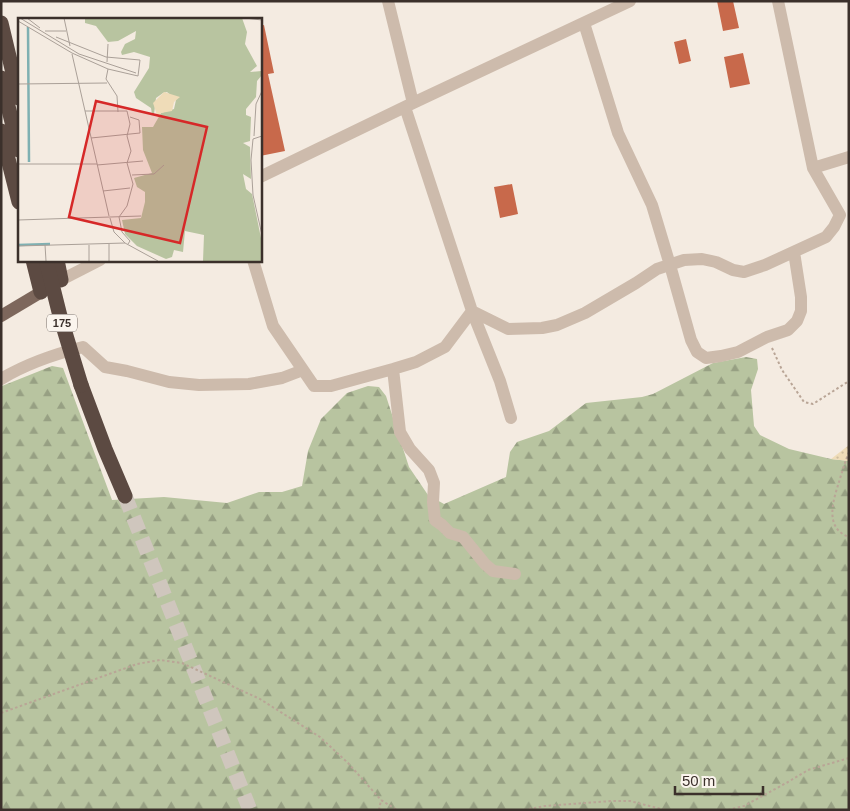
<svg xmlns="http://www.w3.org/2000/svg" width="850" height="811" viewBox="0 0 850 811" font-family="Helvetica,sans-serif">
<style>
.forest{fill:url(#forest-firs)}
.sand{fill:url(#sand-dots)}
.building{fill:#c8694b}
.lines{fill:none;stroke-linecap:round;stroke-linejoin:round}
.highway-tunnel{stroke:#cfc6bd;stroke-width:15;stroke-dasharray:15 8;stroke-linecap:butt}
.path{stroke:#b9a596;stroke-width:2;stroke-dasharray:2.5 2.5;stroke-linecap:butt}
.minor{stroke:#cdbbac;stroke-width:12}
.major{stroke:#7d675c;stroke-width:12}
.highway{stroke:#5c4a42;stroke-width:15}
.highway-bridge{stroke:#5c4a42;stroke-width:15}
.labels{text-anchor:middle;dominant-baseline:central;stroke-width:4;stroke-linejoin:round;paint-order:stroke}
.shield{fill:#fbf5ee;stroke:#756b66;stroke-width:1}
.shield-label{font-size:11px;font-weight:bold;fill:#3b302b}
.inset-river{fill:none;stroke:#7fb0b2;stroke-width:2.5}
.inset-road{fill:none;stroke:#aaa098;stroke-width:1}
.view{fill:#d62828;fill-opacity:0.15;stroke:#d62828;stroke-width:2.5}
.inset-edge{fill:none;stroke:#3b302b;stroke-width:2.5}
</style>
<defs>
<pattern id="forest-firs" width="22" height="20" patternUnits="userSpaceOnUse" patternTransform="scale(1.25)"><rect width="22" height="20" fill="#b8c4a0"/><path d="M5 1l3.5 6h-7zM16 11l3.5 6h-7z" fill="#97a083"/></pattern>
<pattern id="sand-dots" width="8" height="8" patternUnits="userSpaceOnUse" patternTransform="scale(1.25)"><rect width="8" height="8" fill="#efdcb8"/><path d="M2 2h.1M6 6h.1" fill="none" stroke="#cebd9e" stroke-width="1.8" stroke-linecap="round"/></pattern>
</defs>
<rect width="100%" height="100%" fill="#f4ebe1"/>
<path class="forest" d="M746,357l11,2 1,10 -7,21 3,36 6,9 29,14 42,10 18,2v349h-848l1,-424 50,-20 11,2 49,132 52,-3 63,6 32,-11h23l20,-6 6,-35 13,-32 26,-26 21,-7 11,1 7,9 23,71 19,28 16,9 62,-27 4,-25 7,-10 32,-11 37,-28 56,-6 11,-3 60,-31z"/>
<path class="sand" d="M849,445v16l-18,-2z"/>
<path class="building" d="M717,1h16l6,27 -16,3z
M264,25l10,48 -6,1 17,77 -25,5v-130z
M686,39l5,22 -12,3 -5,-22z
M743,53l7,31 -20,4 -6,-31z
M512,184l6,30 -18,4 -6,-31z"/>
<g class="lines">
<path class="highway-tunnel" d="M125,496l125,314"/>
<path class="path" d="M772,348l10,22 22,32 9,2 36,-23
M849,452c-4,10 -7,20 -10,30 -6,19 -15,46 10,55
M1,713l136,-49 23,-4 22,3 78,36 60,38 28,26 33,37 16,10
M379,810l2,-10
M524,810l21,-4 66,-5h19l35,9
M728,810l16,-4 44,-24 20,-12 41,-12"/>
<path class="minor" d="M388,1l25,102
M584,23l34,110 34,72 18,60 21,75 6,12 9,6 15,-2 17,-4 29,-15 21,-7 9,-9 4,-10v-14l-7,-45
M405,107l67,204 28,70 11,37
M813,168l36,-11
M260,177l153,-74 217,-102
M253,260l20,66 41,60h17l62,-17 23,-7 29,-15 27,-36
M61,280l39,-20
M472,311l36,18 34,-1 15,-3 28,-12 51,-30 21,-14 27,-9 18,-1 14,3 17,8 11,2 21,-7 61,-28 8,-10 6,-12 -27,-47 -35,-167
M393,369l7,63 10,17 19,21 5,13 -1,19 2,18 7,5 8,8 13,4 22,27 8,7 22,3
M1,379c25,-15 54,-25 82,-32l22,20 22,4 42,11 30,3 50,-1 33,-6 21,-8"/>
<path class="major" d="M1,316l47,-28"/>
<path class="highway" d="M1,23l18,75
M1,78l18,72
M1,131l18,71
M33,260l8,32
M57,260l4,20
M81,385l24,64 20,47"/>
<path class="highway-bridge" d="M46,260l14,56 21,69"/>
</g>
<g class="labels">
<rect class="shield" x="47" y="314.5" width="30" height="17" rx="4"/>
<g class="shield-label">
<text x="62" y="323">175</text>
</g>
</g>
<g transform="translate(18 18)">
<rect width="244" height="244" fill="#f4ebe1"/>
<path d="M67,0h157l5,14 -2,12 12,22 -7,6 11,-1 1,4 -5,6 -1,16 -10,12v6l5,2 -1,24 -7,2 7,4 1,32 -8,-5 3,15 6,5 10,49v18h-59l1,-26 -19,-4 -2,21 -9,-2 -2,7 -6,2 -29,-13 -12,-12 -3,-14 19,-2 4,-16v-10l-8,-5 -3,-9 18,-5 -9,-23 -1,-23h11l8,-14 13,-4 2,-9 -9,-8 -4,1 -7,5 -2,16h-2l-1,-6 -15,-10 -2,-6 15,-24 1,-11 -16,-5 -12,3 -1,-3 4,-8 10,-5 1,-8 -18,10 -10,1 -12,-16 -11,-3z" fill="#b8c4a0"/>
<path d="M146,74l16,5 -6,5 -2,9 -11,2 -3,5 -5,-15z" fill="#efdcb8"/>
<path class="inset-river" d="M10,9l1,135M0,227l32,-1"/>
<path class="inset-road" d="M2,0l59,36 57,19M9,0l13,10M46,0l6,28M227,0l17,2M0,3l54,32 36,16 30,7 2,-16 -34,-3 -50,-20M27,13h21M54,36l37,162M89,44l1,-18M90,51l-2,10 11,17 1,16M0,66l89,-1M67,93h42l3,13 -3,12 4,15 -4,12M236,118l2,-32 6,-13M244,118l-9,3 -2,21 2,35 9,40M73,120l49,-5 -1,-13 -9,-3M109,145l6,21 -6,22 -8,11 3,15 8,9 -2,3M0,146h79M79,147l46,-4M114,157l22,-1 10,-9M85,173l27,-3M92,200l4,14 11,11 33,18M0,202l123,-4M91,226v17M27,227l1,16M0,228l107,-3M71,243v-16"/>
<path class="view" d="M78,83l111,26 -27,116 -111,-26z"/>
<rect width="244" height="244" class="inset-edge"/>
</g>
<rect width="850" height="811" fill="none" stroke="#3b302b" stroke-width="5"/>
<path d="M675 786v8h88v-8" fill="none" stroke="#3b302b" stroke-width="2.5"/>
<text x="682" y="786" font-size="15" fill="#3b302b" stroke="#fbf5ee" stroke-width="4" paint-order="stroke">50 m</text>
</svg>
